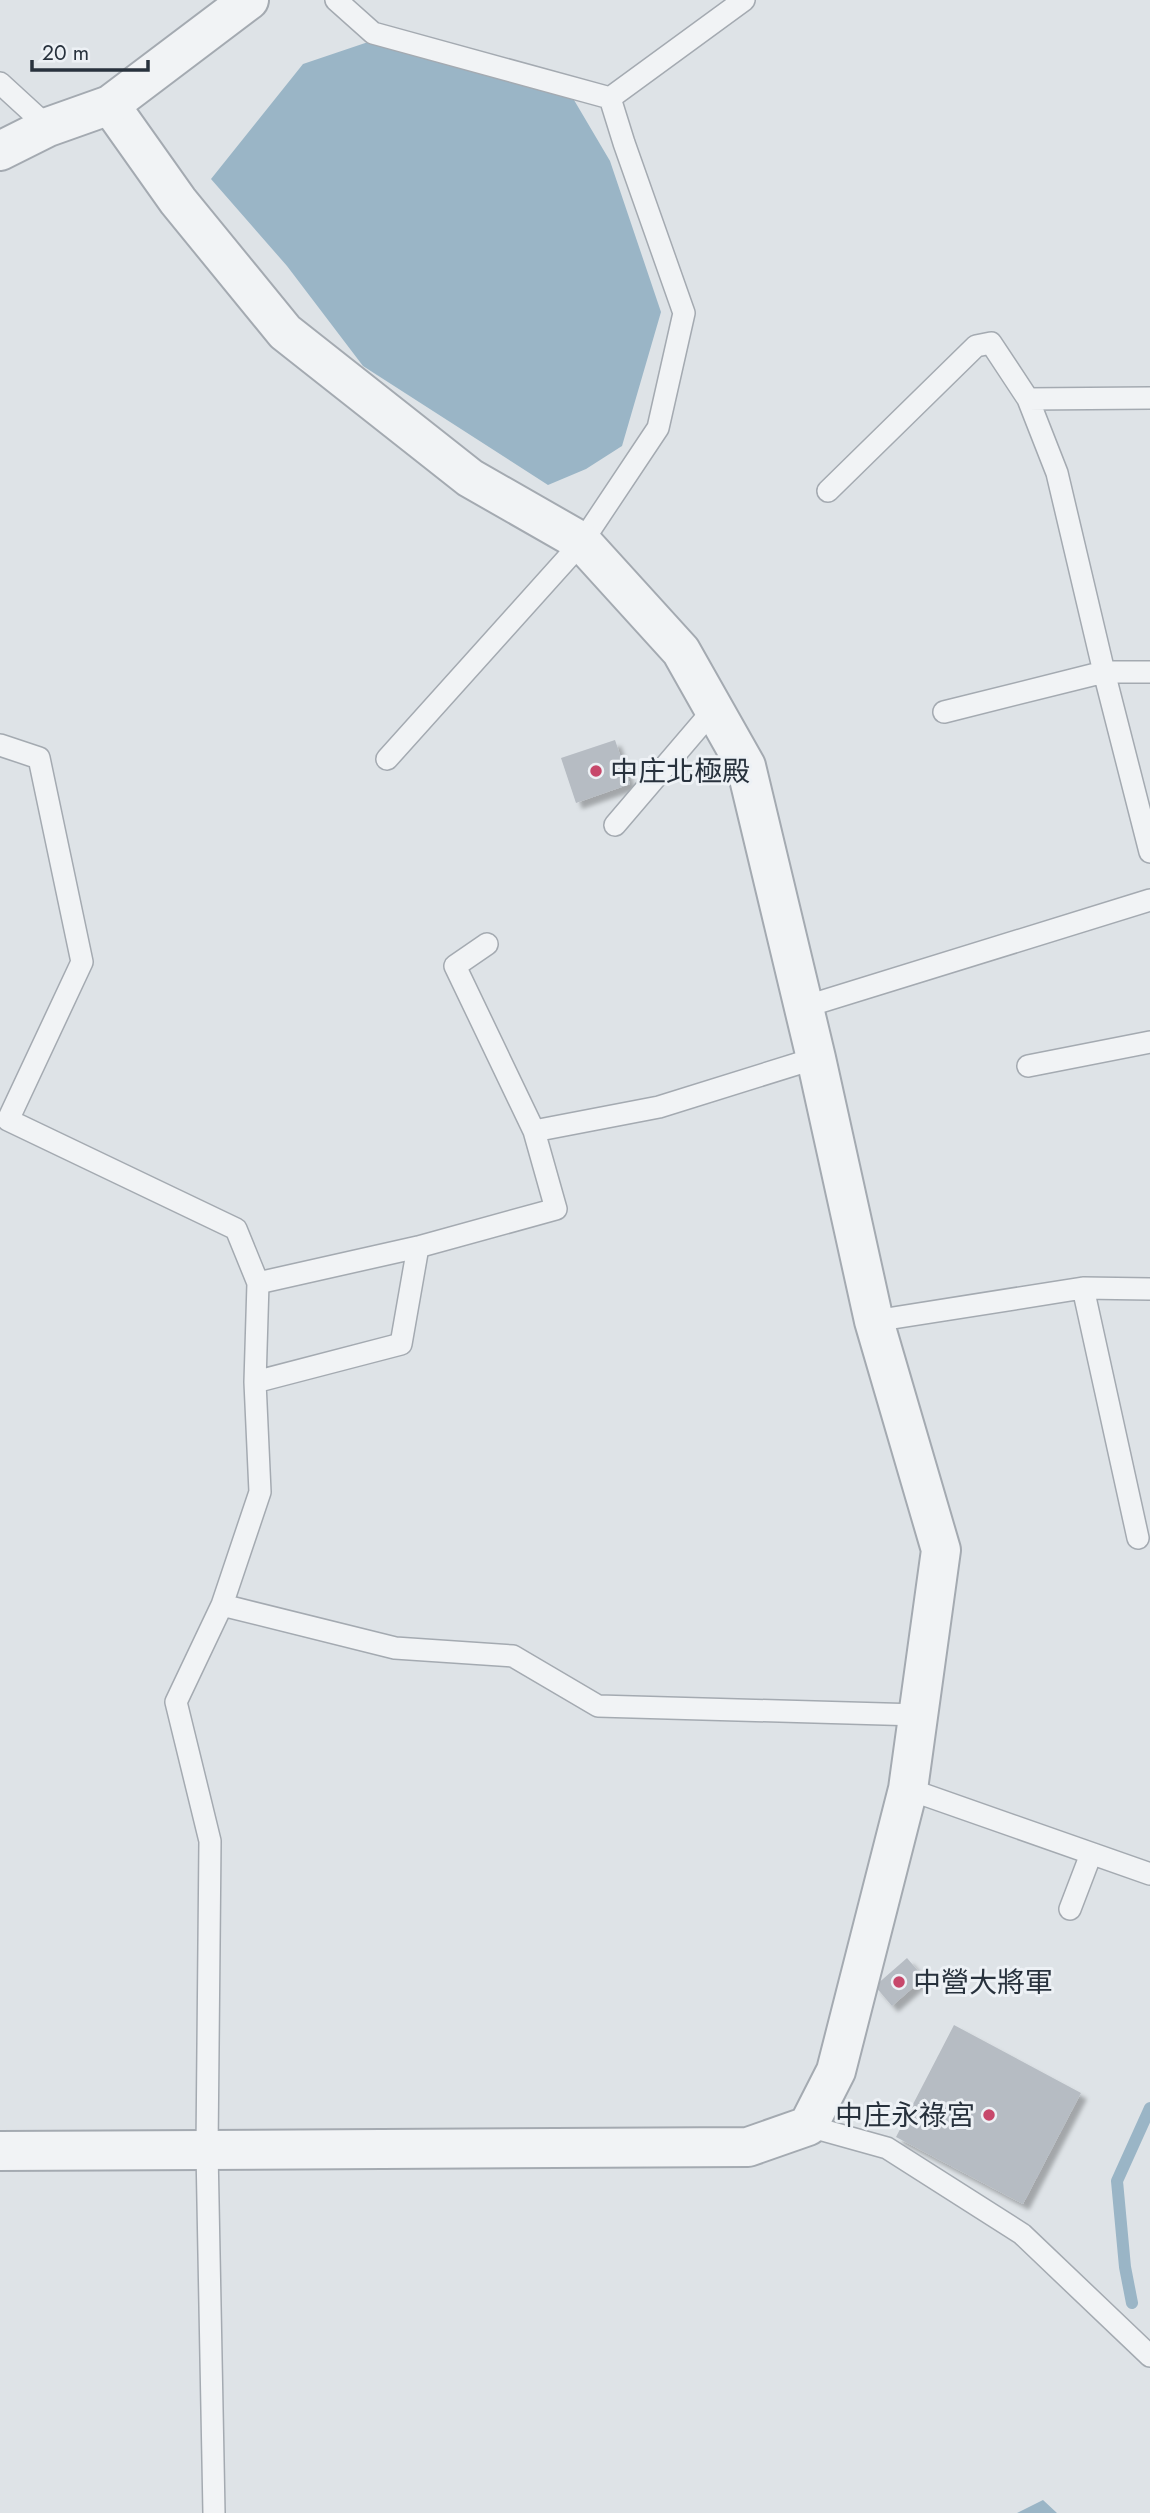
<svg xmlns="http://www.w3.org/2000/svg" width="1150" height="2513" viewBox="0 0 1150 2513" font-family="Jost,'Noto Sans TC',sans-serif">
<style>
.water{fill:#9ab5c6}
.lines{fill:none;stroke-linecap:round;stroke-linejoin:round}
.stream{stroke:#9ab5c6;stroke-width:12}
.building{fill:#b6bcc3;filter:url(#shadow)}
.service-casing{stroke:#a4aab1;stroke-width:24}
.minor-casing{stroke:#a4aab1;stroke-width:42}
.tertiary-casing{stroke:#a4aab1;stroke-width:42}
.service{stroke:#f1f3f5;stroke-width:21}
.minor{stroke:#f1f3f5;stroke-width:38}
.tertiary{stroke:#f1f3f5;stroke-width:38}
.poi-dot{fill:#c7486b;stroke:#edf1f5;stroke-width:2.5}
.labels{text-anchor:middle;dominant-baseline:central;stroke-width:6;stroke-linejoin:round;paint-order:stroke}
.poi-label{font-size:28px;fill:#28323d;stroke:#edf1f5;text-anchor:start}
</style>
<defs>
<filter id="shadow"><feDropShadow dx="6" dy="6" stdDeviation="2" flood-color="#0004"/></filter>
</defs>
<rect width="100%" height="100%" fill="#dee3e7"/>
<path class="water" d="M380,38l194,62 36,61 51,151 -39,134 -36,23 -38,16 -185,-119 -76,-100 -76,-87 92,-115z
M1043,2500l14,13h-40z"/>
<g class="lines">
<path class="stream" d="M1132,2303l-7,-36 -8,-86 33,-73"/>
</g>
<path class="building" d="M615,740l15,44 -54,19 -15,-45z
M907,1958l17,20 -32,28 -17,-20z
M954,2025l127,68 -58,111 -127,-67z"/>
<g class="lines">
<g class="service-casing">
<path id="service" d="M336,0l37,33 237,65 134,-98
M0,83l48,44
M1150,398l-122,1 29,74 47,199h46
M828,491l148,-145 15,-3 37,56
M944,712l160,-40 46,180
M0,745l39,13 43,204 -74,158 228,109 22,54 -3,99 5,110 -38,113 -46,97 34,139 -3,309 7,363
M387,759l195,-217 76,-114 26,-115 -60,-170 -14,-45
M615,825l99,-116
M804,1007l346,-107
M1028,1066l122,-24
M534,1131l125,-24 157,-49
M258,1283l160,-36 138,-38 -22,-78 -79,-165 32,-22
M1083,1288l55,250
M874,1321l209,-33 67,1
M255,1382l146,-38 17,-97
M222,1605l173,43 118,8 85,50 321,9
M908,1789l242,85
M1070,1909l21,-55
M808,2126l79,22 135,86 128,122"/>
</g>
<g class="minor-casing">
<path id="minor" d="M0,2151l748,-4 60,-21 28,-55 72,-282 33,-239 -67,-229 -58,-263 -70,-292 -65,-115 -99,-109 -112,-64 -185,-146 -107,-131 -68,-96"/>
</g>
<g class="tertiary-casing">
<path id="tertiary" d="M0,151l48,-24 62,-22 139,-105"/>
</g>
<use href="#service" class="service"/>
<use href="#minor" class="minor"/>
<use href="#tertiary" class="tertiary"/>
</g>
<g class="poi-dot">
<circle cx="596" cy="771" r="7"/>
<circle cx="899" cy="1982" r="7"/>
<circle cx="989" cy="2115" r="7"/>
</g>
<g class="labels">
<g class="poi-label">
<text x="610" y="771">中庄北極殿</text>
<text x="913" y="1982">中營大將軍</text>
<text x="975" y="2115" text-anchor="end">中庄永祿宮</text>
</g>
</g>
<path d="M32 60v10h116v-10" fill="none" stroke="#28323d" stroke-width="3.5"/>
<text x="42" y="60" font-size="21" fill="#28323d" stroke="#edf1f5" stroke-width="5" paint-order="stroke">20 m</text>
</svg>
